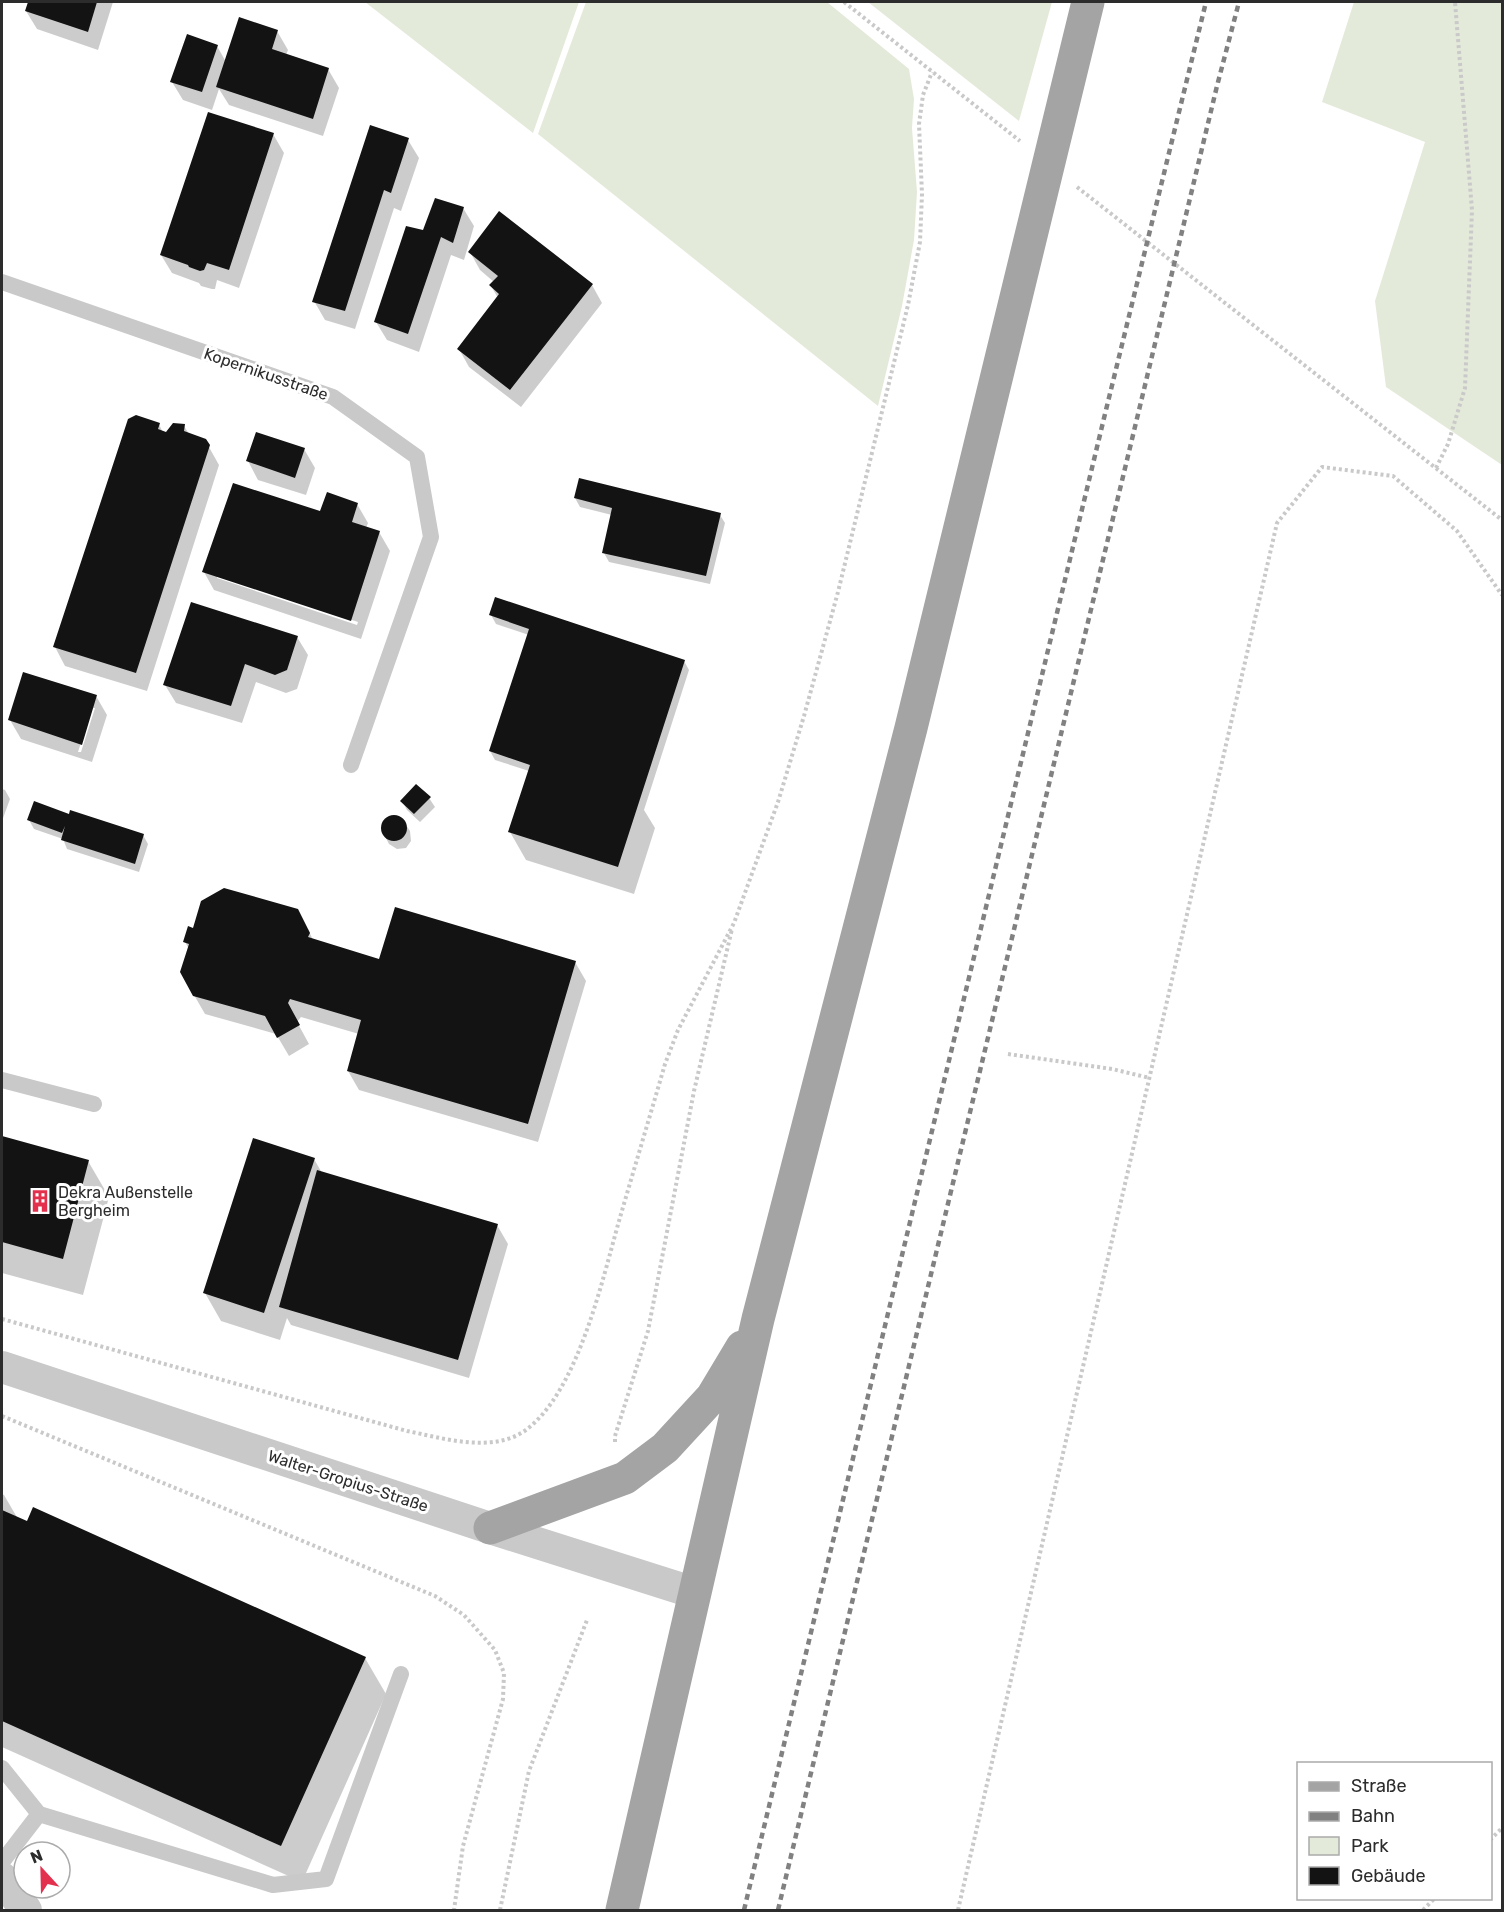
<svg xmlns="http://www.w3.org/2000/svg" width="1504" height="1912" viewBox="0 0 1504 1912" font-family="Rubik,sans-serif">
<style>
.green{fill:#e4eada}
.shadow{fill:#0003;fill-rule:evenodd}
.building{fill:#131313}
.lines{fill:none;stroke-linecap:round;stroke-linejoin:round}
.path{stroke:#c9c9c9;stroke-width:4;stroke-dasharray:3 3;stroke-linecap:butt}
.lane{stroke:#c9c9c9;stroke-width:16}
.street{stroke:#c9c9c9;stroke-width:32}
.primary{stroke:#a4a4a4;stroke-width:33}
.rail{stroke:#818181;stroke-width:4.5;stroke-dasharray:6 4.5;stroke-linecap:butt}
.labels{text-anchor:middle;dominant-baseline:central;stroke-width:6;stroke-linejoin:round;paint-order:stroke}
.street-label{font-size:16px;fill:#2c2c2c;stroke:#fff}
.poi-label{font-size:16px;fill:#2c2c2c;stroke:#fff;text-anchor:start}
</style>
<rect width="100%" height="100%" fill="#fff"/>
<path class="green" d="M365,2h214l-46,131z
M586,2h241l82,67 5,30 -2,29 5,64 -3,48 -12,66 -24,100 -340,-272z
M868,2h184l-33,119z
M1354,2h148v463l-116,-78 -11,-86 50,-159 -103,-40z"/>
<path class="shadow" d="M29,2h84l-15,48 -61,-21 -11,-18z
M277,31l11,19 -2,5 42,14 11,19 -16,48 -94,-31 -10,-16 -7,21 -29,-10 -11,-18 45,-36 9,16z
M273,134l11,19 -45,135 -22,-8 -2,9h-3l-11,-3 -2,-3 -27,-10 -11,-18z
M408,140l11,18 -18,53 -7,-3 -39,121 -30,-9 -11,-19z
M463,208l11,18 -10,34 -13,-5 -32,97 -32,-12 -11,-18 48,-90z
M470,252l122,33 10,18 -81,104 -52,-40 -10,-18 39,-51 -7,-12 3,-4 -14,-12z
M159,424l4,9 4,1 17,-8 5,8 16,6 14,25 -72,226 -82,-25 -10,-19z
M304,449l11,19 -9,27 -48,-15 -10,-19z
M575,498l145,17 5,8 -15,61 -101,-22 -5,-9 8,-38 -32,-8z
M357,504l11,19 -2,5 13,4 11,19 -29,88 -147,-49 -10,-18 116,-59zM217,575l141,47 -1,3 -140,-47z
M491,615l193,46 5,9 -45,140 11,18 -21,66 -108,-34 -16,-28 19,-61 -34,-11 -5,-9 39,-116 -33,-11z
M297,637l11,18 -11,34 -11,4 -30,-11 -14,41 -66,-20 -11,-18z
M96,696l11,19 -15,47 -71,-23 -11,-19zM92,708h3l-14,44h-3z
M2,789l3,1 5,9 -8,22z
M429,798l6,9 -15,15 -13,-12 -5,-9z
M397,816l7,6 6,9 1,10 -5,7 -9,1 -8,-5 -5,-10 -2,-9 6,-7z
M29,820l114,15 5,9 -9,28 -72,-23 -4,-10 -29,-10z
M308,929l5,11 67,21 195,1 11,19 -48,161 -179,-52 -11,-19 11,-37 -58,-17 -4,5 12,22 -20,12 -13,-22 -71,-20 -11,-19 -5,-46 -4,-7z
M2,1137l86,24 21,36 -26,98 -81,-22z
M314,1159l8,14 175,52 11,19 -39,134 -178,-53 -4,-7 -7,22 -59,-19 -16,-28z
M2,1494l2,1 14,24 347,139 21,36 -84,188 -300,-135z"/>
<path class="building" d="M28,2h69l-9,30 -63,-21z
M239,17l39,13 -6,19 57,19 -16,51 -97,-32z
M187,34l31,11 -16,47 -32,-10z
M208,112l66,21 -45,137 -22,-7 -3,7 -4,1 -11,-4 -1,-2 -28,-10z
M370,125l39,13 -18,55 -7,-3 -39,121 -33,-9z
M435,198l29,9 -11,36 -12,-6 -33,97 -34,-12 32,-96 17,4z
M499,211l94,73 -83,106 -53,-41 42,-55 -10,-9 9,-9 -30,-24z
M136,415l24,8 -2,6 8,3 7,-9 12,1 -1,7 22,8 4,6 -74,228 -83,-26 75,-228z
M256,432l49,16 -10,30 -49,-17z
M579,478l142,35 -15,63 -104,-23 10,-45 -38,-10z
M233,483l87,28 7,-19 31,11 -6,19 28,9 -29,90 -149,-49z
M495,597l190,63 -67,207 -110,-35 22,-67 -41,-14 40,-122 -40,-14z
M191,602l107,34 -11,34 -12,5 -30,-11 -14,42 -68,-21z
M23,672l74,23 -15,50 -74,-25z
M416,784l15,13 -17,17 -14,-13z
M34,801l35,13 1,-4 74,24 -9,30 -74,-24 4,-14 -3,7 -35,-13z
M381 828a13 13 0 1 1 26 0a13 13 0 1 1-26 0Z
M224,888l74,21 12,24 -2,4 71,22 16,-52 181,54 -48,163 -181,-53 14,-51 -71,-21 -2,4 12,22 -23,13 -12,-22 -72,-20 -13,-24 9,-28 -6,-2 5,-16 5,2 8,-27z
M2,1136l87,24 -26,99 -61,-17z
M253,1138l62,20 -51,155 -61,-20z
M317,1170l181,54 -40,136 -179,-53z
M33,1507l333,150 -85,189 -279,-125v-211l25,11z"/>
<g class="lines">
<path class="path" d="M844,2l176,139
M1077,187l425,333
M1436,468l12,-24 17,-56 7,-178 -17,-208
M1008,1054l104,15 38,9
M2,1319l405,112c36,7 85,23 119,-1 52,-39 76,-149 93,-209 15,-52 31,-105 46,-157l13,-34 56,-107 44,-121 26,-86 34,-124 70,-287 12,-63 2,-48 -3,-70 4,-29 9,-23
M2,1416l433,180 29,19 31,35 9,23 -1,26 -40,147 -9,64
M615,1442v-6l33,-105 46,-240 38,-162
M1490,1840l12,-12
M500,1910l29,-139 58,-151
M958,1910l319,-1387 45,-56 71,9 64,55 45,64
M1423,1910l12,-12"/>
<path class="lane" d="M2,282l331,115 84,60 14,80 -80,228
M2,1080l92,24
M2,1768l37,46 -37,48
M39,1814l234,71 53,-6 75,-205"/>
<path class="street" d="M2,1367l488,161 205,65
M2,1878l24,32"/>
<path class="primary" d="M490,1528l135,-50 40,-30 47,-51 30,-50
M622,1910l136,-591 153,-591 177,-726"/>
<path class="rail" d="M744,1910l361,-1496 101,-412
M778,1910l439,-1824 22,-84"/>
</g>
<defs>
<g id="building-bare" transform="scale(1.8)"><path d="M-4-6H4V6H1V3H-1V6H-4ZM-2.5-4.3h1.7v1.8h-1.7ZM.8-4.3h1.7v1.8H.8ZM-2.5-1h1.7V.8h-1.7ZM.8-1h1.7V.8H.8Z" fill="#e2304d" stroke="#fff" stroke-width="2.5" paint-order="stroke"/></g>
</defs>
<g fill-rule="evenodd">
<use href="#building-bare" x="40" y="1201"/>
</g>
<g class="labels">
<g class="street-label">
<text transform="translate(266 374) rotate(19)">Kopernikusstraße</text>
<text transform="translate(348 1481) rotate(18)">Walter-Gropius-Straße</text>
</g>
<g class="poi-label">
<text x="58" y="1192">Dekra Außenstelle<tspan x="58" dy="18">Bergheim</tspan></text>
</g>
</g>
<rect width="1504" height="1912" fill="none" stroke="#2c2c2c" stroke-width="6"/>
<rect x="1297" y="1762" width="195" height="138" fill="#ffffff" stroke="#ababab" stroke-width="1.5"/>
<rect x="1309" y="1782" width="30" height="9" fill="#a4a4a4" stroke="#ababab" stroke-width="1.5"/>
<text x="1351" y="1792" font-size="18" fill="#2c2c2c">Straße</text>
<rect x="1309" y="1812" width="30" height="9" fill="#818181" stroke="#ababab" stroke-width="1.5"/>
<text x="1351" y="1822" font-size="18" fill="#2c2c2c">Bahn</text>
<rect x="1309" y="1837" width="30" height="18" fill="#e4eada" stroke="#ababab" stroke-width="1.5"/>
<text x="1351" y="1852" font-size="18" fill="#2c2c2c">Park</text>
<rect x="1309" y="1867" width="30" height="18" fill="#131313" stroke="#ababab" stroke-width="1.5"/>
<text x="1351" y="1882" font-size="18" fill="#2c2c2c">Gebäude</text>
<g transform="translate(42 1870) rotate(338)"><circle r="28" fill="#ffffff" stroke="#ababab" stroke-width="1.5"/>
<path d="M0-4.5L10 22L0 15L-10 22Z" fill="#e2304d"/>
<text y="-9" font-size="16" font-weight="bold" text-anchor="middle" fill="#2c2c2c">N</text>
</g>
</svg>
